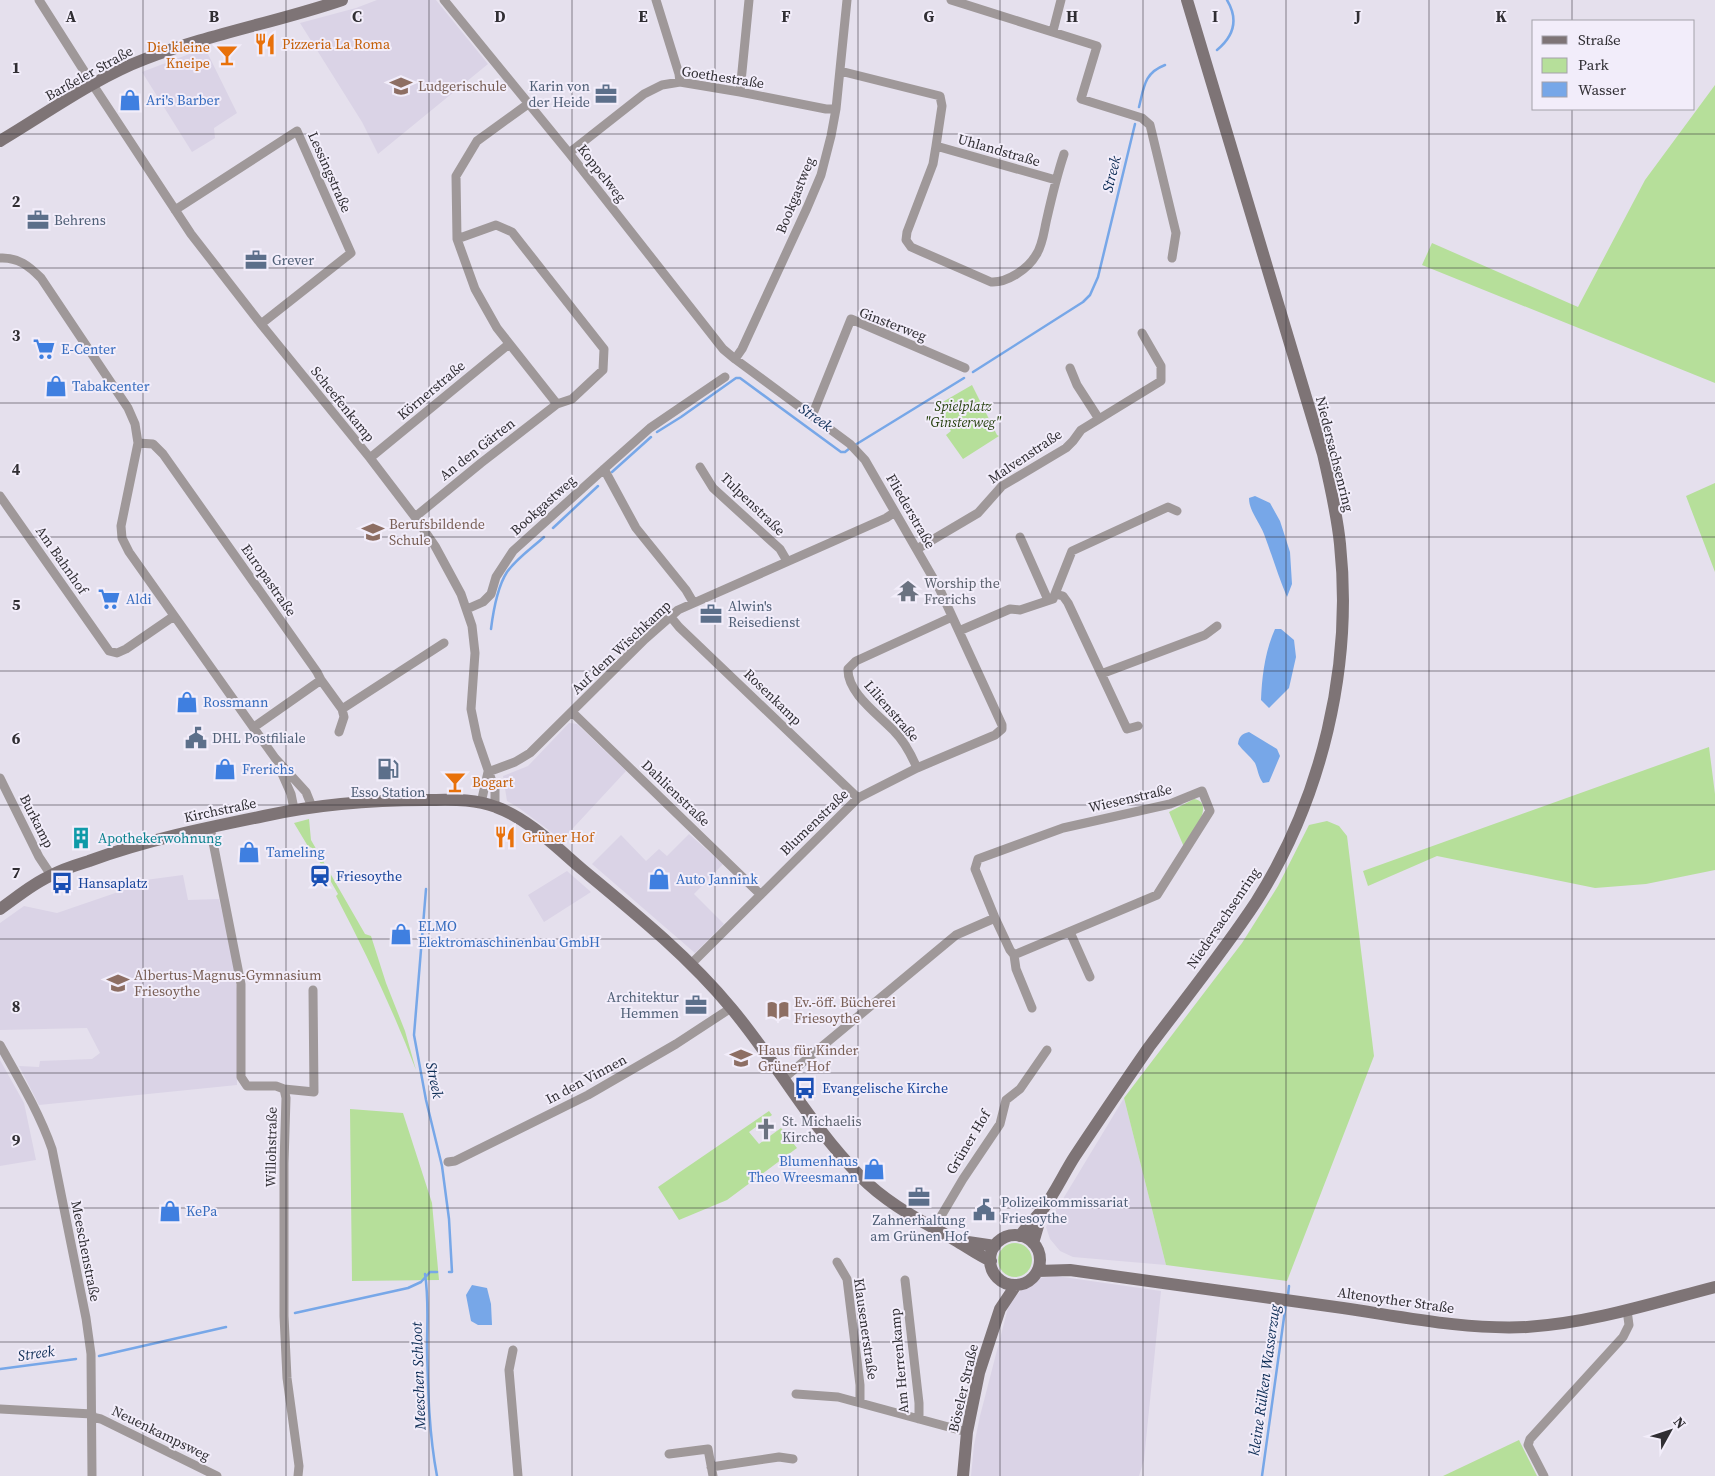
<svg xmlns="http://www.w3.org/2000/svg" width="1715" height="1476" viewBox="0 0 1715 1476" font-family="'Source Serif 4',serif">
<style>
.built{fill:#dad3e6}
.green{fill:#b6df9a}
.water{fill:#77a7e8}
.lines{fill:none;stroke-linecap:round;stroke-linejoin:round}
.stream{stroke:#77a7e8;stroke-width:2.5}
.street{stroke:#9f9899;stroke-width:9}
.secondary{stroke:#7e7476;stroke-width:12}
.grid{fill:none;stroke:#302e33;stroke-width:1;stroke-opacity:0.55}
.labels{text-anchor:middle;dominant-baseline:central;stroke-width:4;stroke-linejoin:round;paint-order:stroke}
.food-label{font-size:14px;fill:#c56008;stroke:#f2edfa;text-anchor:start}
.street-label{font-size:14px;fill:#302e33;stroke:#f2edfa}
.education-label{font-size:14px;fill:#785e54;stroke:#f2edfa;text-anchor:start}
.service-label{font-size:14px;fill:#4e5e75;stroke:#f2edfa;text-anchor:start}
.shop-label{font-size:14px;fill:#366cbe;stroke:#f2edfa;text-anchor:start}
.park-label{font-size:14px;font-style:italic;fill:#27410f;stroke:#f2edfa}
.worship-label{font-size:14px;fill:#5b616d;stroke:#f2edfa;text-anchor:start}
.culture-label{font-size:14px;fill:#0d838f;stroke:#f2edfa;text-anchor:start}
.transit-label{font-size:14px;fill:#164399;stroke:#f2edfa;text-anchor:start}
.water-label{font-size:15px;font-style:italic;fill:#0c2c55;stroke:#f2edfa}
.grid-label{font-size:16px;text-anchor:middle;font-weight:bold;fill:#302e33;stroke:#f2edfa;stroke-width:4;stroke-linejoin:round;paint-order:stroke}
</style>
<rect width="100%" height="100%" fill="#e5e0ed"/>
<path class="built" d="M377,0h59l52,64 -110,90 -16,-32 -62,-99 56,-15z
M205,48l32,65 -23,15 1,10 -23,14 -50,-80z
M569,723l8,1 49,47 -64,69 -43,-32 -12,-7 -4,-25 25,-10z
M689,834l34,30 -29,30 30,30 -29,29 -103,-89 29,-29 25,26 13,-12 8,7z
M567,871l24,21 -47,30 -16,-27z
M183,875l5,25 31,-1 12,50 6,41v95l-198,20 -20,-39 20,1 1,-6 52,-2 8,-6 -13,-25 -87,2v-107l24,-17 33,7 70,-24 11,-8z
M0,1060l24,43 12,57 -36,6z
M1124,1098l42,167 -93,-8 -13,-6 -10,-12 -4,-12z
M1056,1276l105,15 -17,169 -5,16h-168l3,-31 6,-29 29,-112 13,-15 18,-11z"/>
<path class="green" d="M1715,85v298l-293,-118 10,-22 146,64 67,-127z
M972,385l25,50 2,1 -36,23 -17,-24 5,-4 -17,-24z
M1715,483v89l-29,-76z
M1709,747l6,47v76l-69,14 -51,4 -158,-32 -69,30 -5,-15z
M1194,799c23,4 -4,37 -10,48l-15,-35z
M309,819l2,21 54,94 6,2 15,47 19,48 11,39c-23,-60 -50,-117 -80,-174l2,-2 -27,-47 -2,1 -15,-25z
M1327,821l12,5 8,10 27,220 -87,225 -121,-16 -42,-167 118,-155 36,-57 31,-61z
M350,1109l53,4 29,90 7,77 -87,1z
M769,1111l3,4 -23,17 10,12 22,-16 16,20 -70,52 -48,20 -21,-33z
M998 1260a17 17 0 1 1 34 0a17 17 0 1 1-34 0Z
M1519,1440l18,36h-94z"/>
<path class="water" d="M1255,496l15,7 10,18 10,31 2,32 -5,13c-9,-21 -15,-42 -23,-63 -5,-13 -15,-23 -15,-36z
M1275,629h6l13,11 2,17 -7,31 -20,20 -8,-8c1,-24 4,-49 14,-71z
M1249,732l28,17 3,7 -11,26 -6,1c-5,-7 -5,-13 -8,-20 -5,-7 -12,-12 -17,-19 1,-8 4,-10 11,-12z
M472,1285l15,3 4,16 1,21h-14l-7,-4 -5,-26z"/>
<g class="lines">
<path class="stream" d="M1217,50c17,-14 22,-30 10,-50
M1139,107c5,-20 5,-34 26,-42
M973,372l110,-70 7,-7 8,-18 37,-153
M657,432l24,-15 55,-39h4l101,74h4l5,-4
M855,445l109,-67
M612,472l39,-35
M553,528l45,-42
M491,629c2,-16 7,-43 16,-57 10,-14 25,-24 37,-35
M426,889l-12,146 12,65 16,66 7,53 3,53h-3
M425,1274c4,25 2,49 2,74 1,43 2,86 10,128
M1288,1295l1,-9
M295,1313l113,-25 13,-6 9,-10h7
M99,1356l127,-29
M0,1369l76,-10
M1262,1476l24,-173"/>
<path class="street" d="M39,0l54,85 98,149 70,90 109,134 45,59 20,29 26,48 11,32 3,27 -4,56 6,29 18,52v16
M444,0l125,153 154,196 12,10 115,85 15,16 75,130 62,135v4l-7,6 -78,33 -59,30 -167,166
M656,0l23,74 1,8
M951,0l146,46 -16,53 61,19 8,7 26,108 -4,25
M1053,31l8,-31
M840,71l100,25 2,10 -6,40 120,34
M740,92l9,-92
M528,104l-51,37 -21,35 1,63 18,50 22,39 60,76
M936,146l-3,18 -26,68 -1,8 5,7 80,35c16,1 37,-13 45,-27 7,-10 8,-25 11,-37 5,-22 10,-43 17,-64
M569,153l75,-59 18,-9 18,-3 60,10 86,17h10
M175,210l122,-79 54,122 -90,71
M0,258c18,-1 29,8 41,20l87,130 7,16 3,19 -17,83 1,12 7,14 146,206 31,34 6,15
M735,359l7,-10 65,-141 14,-33 10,-39 5,-27 11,-109
M1070,368l7,17 22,34
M812,416l39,-97 114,49
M138,443l15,1 10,10 154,218 4,8 -67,47
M370,458l139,-114
M700,467l13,21 67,61 7,12
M604,469l32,59 50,62 7,12
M0,496l109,155 8,2 9,-4 48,-33
M415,517l66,-54 76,-59 15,-5 31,-29 1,-21 -92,-117 -16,-7 -39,14
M1020,537l28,63
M917,549l61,-36 24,-27 64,-38 7,-7 8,-11 80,-49v-15l-19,-33
M1055,594l8,2 5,7 59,126 11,-3
M467,609l16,-7 8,-8 5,-17 17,-26 91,-82 46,-41 75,-51
M670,616l9,11 179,171
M959,631l51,-22 10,1 33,-11 19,-48 96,-44 9,4
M1101,674l104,-39 12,-9
M321,680l21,29 2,8 -5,15
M342,709l102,-66
M572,712l188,182
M279,767l12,27 3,15
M917,768c-6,-14 -12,-26 -23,-37 -15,-16 -47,-38 -46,-62l8,-8 96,-44
M488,772l27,-10 15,-9 115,-114 33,-29 208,-92 9,-6
M0,778l39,79 12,18
M481,803l7,-31
M210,827l31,157v93l6,9h29l8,3 2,9 -2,65v153l3,62 12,88 -1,10
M1070,932l20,45
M1014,955l2,14 16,39
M0,1045c19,34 39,67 52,104l34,169 5,36 1,122
M784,1078l172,-143 39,-17 -20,-49 3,-10 85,-31 107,-24 32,-13 8,20 -53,84 -143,60 -4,-5 -15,-32
M284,1089l30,3 -1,-102
M448,1162l7,-1 133,-66 88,-51 55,-36
M934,1228l29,-49 37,-55 6,-24 14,-11 27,-39
M837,1262l10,17 13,106v17
M905,1280l14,123v16
M513,1350l-4,20 9,106
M796,1394l42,3 129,35
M0,1409l92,5
M92,1417l9,2 116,57
M669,1454l39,-5 5,27
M711,1467l68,-10 14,2
M1544,1476l-16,-31 2,-6 93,-102 6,-12 -2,-15"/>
<path class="secondary" d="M0,141c47,-28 95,-63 145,-82 64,-25 133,-37 197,-59
M0,909c16,-11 32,-25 50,-33 12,-7 26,-11 39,-15 57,-21 116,-33 175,-45 55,-12 104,-16 161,-16 24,0 48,-2 71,7 33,12 61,41 87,63 52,43 106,87 149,139 45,54 79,118 128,167 27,28 62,45 95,64 12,7 23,15 36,21
M990 1260a25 25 0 1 1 50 0a25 25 0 1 1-50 0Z
M1020,1236c7,-10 16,-18 23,-27 12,-16 21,-36 32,-53 24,-36 49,-73 74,-109 36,-48 74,-95 107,-145 66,-104 97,-235 84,-358 -3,-30 -10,-60 -17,-90l-136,-454
M961,1241l34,5
M1033,1243l9,-31
M1038,1271l32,-1c91,13 182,25 273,38 61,9 123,22 184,19 64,-4 126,-24 188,-40
M963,1476l4,-44 12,-59 21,-64 16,-24"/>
</g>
<path class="grid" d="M143,0v1476M286,0v1476M429,0v1476M572,0v1476M715,0v1476M858,0v1476M1000,0v1476M1143,0v1476M1286,0v1476M1429,0v1476M1572,0v21M1572,109v1367M0,134h1715M0,268h1715M0,403h1715M0,537h1715M0,671h1715M0,805h1715M0,939h1715M0,1073h1715M0,1208h1715M0,1342h1715"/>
<defs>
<g id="restaurant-bare" transform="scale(1.725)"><path d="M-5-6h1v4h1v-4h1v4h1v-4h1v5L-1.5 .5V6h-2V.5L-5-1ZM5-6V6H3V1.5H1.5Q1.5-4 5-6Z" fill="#e8710a" stroke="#f2edfa" stroke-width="2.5" paint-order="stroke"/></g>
<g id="bar-bare" transform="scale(1.725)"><path d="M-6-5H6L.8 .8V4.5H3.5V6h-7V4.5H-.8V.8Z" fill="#e8710a" stroke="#f2edfa" stroke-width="2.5" paint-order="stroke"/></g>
<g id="school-bare" transform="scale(1.725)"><path d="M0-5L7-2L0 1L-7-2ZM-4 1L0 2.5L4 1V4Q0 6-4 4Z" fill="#8d6e63" stroke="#f2edfa" stroke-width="2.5" paint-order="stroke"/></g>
<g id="office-bare" transform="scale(1.725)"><path d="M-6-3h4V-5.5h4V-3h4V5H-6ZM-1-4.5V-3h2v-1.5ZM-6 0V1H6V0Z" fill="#5c6f8a" stroke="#f2edfa" stroke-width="2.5" paint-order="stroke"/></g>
<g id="shop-bare" transform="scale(1.725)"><path d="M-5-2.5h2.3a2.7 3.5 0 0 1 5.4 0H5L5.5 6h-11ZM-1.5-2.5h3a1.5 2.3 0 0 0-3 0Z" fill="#3f7fe0" stroke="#f2edfa" stroke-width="2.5" paint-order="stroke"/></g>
<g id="supermarket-bare" transform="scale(1.725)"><path d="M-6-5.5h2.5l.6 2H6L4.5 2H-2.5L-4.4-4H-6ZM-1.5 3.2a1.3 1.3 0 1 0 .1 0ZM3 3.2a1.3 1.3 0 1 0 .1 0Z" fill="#3f7fe0" stroke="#f2edfa" stroke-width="2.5" paint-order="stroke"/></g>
<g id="temple-bare" transform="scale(1.725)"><path d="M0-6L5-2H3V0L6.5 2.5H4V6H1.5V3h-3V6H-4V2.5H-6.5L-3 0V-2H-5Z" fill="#6b7280" stroke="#f2edfa" stroke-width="2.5" paint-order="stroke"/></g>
<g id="civic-bare" transform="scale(1.725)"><path d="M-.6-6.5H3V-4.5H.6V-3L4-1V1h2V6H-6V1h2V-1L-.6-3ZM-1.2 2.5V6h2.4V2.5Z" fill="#5c6f8a" stroke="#f2edfa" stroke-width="2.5" paint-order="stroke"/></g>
<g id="fuel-bare" transform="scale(1.725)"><path d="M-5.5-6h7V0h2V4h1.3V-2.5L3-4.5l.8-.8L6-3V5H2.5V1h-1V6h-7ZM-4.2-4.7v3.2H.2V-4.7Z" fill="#5c6f8a" stroke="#f2edfa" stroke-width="2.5" paint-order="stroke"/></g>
<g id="building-bare" transform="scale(1.725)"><path d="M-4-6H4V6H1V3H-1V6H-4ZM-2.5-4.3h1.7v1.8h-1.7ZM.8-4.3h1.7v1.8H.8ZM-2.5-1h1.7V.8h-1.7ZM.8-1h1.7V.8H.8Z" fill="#0f9aa8" stroke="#f2edfa" stroke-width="2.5" paint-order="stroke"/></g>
<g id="station-bare" transform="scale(1.725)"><path d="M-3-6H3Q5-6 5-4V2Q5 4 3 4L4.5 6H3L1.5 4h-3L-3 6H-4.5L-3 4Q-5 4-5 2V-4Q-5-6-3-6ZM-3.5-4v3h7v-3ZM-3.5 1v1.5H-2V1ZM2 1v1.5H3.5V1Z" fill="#1a4fb4" stroke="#f2edfa" stroke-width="2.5" paint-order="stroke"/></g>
<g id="bus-bare" transform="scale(1.725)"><path d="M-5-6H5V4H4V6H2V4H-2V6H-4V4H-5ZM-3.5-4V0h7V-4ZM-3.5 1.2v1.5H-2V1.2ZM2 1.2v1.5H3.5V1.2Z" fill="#1a4fb4" stroke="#f2edfa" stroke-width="2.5" paint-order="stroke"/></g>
<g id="library-bare" transform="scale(1.725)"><path d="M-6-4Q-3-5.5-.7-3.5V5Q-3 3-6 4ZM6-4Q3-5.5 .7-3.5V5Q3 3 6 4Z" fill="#8d6e63" stroke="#f2edfa" stroke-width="2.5" paint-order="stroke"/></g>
<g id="church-bare" transform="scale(1.725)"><path d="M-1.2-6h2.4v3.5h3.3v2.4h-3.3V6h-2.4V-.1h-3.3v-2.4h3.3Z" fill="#6b7280" stroke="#f2edfa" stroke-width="2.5" paint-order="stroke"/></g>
</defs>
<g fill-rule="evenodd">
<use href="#restaurant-bare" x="265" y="44"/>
<use href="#bar-bare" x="227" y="55"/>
<use href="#school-bare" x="401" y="86"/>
<use href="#office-bare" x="606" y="94"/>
<use href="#shop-bare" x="130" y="100"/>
<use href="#office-bare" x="38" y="220"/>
<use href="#office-bare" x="256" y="260"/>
<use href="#supermarket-bare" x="44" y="349"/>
<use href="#shop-bare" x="56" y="386"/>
<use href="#school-bare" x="373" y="532"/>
<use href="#temple-bare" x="908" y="591"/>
<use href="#supermarket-bare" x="109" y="599"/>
<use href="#office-bare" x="711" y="614"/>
<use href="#shop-bare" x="187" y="702"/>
<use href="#civic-bare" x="196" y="738"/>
<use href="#shop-bare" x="225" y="769"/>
<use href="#fuel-bare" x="388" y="769"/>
<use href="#bar-bare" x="455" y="782"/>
<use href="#restaurant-bare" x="505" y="837"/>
<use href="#building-bare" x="81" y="838"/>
<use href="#shop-bare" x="249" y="852"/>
<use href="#station-bare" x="320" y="876"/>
<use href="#shop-bare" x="659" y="879"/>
<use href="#bus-bare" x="62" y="883"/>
<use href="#shop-bare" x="401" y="934"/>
<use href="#school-bare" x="118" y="983"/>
<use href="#office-bare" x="696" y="1005"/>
<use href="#library-bare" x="778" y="1010"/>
<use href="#school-bare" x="741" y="1058"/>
<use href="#bus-bare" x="805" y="1088"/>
<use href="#church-bare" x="766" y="1129"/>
<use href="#shop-bare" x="874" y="1169"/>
<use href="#office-bare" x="919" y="1197"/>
<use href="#civic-bare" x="984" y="1210"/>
<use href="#shop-bare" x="170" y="1211"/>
</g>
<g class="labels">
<g class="food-label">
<text x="282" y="44">Pizzeria La Roma</text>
<text x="210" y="47" text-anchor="end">Die kleine<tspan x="210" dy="16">Kneipe</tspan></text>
<text x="472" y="782">Bogart</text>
<text x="522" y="837">Grüner Hof</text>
</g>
<g class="street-label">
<text transform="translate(89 73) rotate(-29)">Barßeler Straße</text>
<text transform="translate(723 77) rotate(9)">Goethestraße</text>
<text transform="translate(999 150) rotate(16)">Uhlandstraße</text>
<text transform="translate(330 172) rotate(66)">Lessingstraße</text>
<text transform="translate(602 173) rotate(52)">Koppelweg</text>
<text transform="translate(795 195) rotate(-68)">Bookgastweg</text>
<text transform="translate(893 324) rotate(21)">Ginsterweg</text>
<text transform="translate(431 390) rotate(-40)">Körnerstraße</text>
<text transform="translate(343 404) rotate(51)">Scheefenkamp</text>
<text transform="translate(477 449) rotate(-38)">An den Gärten</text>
<text transform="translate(1335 454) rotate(76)">Niedersachsenring</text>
<text transform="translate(1025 456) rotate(-34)">Malvenstraße</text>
<text transform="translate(753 504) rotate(44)">Tulpenstraße</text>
<text transform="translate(543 505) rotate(-42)">Bookgastweg</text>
<text transform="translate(911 511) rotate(60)">Fliederstraße</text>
<text transform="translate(62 560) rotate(55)">Am Bahnhof</text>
<text transform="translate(269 580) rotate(55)">Europastraße</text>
<text transform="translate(621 647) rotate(-43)">Auf dem Wischkamp</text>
<text transform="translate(773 697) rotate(44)">Rosenkamp</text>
<text transform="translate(892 711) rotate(49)">Lilienstraße</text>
<text transform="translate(676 793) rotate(44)">Dahlienstraße</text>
<text transform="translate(1130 798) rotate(-13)">Wiesenstraße</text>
<text transform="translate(220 810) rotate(-12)">Kirchstraße</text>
<text transform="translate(37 821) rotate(63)">Burkamp</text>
<text transform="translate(814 822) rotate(-44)">Blumenstraße</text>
<text transform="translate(1223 918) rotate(-56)">Niedersachsenring</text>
<text transform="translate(586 1079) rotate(-28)">In den Vinnen</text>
<text transform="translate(968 1142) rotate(-59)">Grüner Hof</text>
<text transform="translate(271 1147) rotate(-89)">Willohstraße</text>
<text transform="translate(86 1251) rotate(79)">Meeschenstraße</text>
<text transform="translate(1396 1300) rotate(8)">Altenoyther Straße</text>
<text transform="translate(866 1329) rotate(82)">Klausenerstraße</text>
<text transform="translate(899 1361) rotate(-95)">Am Herrenkamp</text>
<text transform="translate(963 1388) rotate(-77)">Böseler Straße</text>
<text transform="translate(161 1433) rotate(26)">Neuenkampsweg</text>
</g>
<g class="education-label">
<text x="418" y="86">Ludgerischule</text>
<text x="389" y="524">Berufsbildende<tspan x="389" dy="16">Schule</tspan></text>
<text x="134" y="975">Albertus-Magnus-Gymnasium<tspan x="134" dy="16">Friesoythe</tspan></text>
<text x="794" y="1002">Ev.-öff. Bücherei<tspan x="794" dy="16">Friesoythe</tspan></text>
<text x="758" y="1050">Haus für Kinder<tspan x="758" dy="16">Grüner Hof</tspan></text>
</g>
<g class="service-label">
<text x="590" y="86" text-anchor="end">Karin von<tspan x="590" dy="16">der Heide</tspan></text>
<text x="54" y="220">Behrens</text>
<text x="272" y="260">Grever</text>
<text x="728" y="606">Alwin's<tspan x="728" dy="16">Reisedienst</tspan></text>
<text x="212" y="738">DHL Postfiliale</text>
<text x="388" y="792" text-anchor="middle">Esso Station</text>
<text x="679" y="997" text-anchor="end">Architektur<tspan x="679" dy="16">Hemmen</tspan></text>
<text x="1001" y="1202">Polizeikommissariat<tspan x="1001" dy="16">Friesoythe</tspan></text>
<text x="919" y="1220" text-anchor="middle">Zahnerhaltung<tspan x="919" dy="16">am Grünen Hof</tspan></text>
</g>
<g class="shop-label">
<text x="146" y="100">Ari's Barber</text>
<text x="61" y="349">E-Center</text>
<text x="72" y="386">Tabakcenter</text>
<text x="126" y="599">Aldi</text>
<text x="203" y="702">Rossmann</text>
<text x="242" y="769">Frerichs</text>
<text x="266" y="852">Tameling</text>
<text x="676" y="879">Auto Jannink</text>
<text x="418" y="926">ELMO<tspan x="418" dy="16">Elektromaschinenbau GmbH</tspan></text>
<text x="858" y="1161" text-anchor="end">Blumenhaus<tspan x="858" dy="16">Theo Wreesmann</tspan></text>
<text x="186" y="1211">KePa</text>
</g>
<g class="park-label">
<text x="963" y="406">Spielplatz<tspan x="963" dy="16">"Ginsterweg"</tspan></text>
</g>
<g class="worship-label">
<text x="924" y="583">Worship the<tspan x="924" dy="16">Frerichs</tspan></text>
<text x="782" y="1121">St. Michaelis<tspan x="782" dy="16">Kirche</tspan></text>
</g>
<g class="culture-label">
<text x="98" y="838">Apothekerwohnung</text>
</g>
<g class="transit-label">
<text x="336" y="876">Friesoythe</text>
<text x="78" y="883">Hansaplatz</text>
<text x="822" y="1088">Evangelische Kirche</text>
</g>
<g class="water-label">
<text transform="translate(1111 174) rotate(-76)">Streek</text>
<text transform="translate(816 417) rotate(35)">Streek</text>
<text transform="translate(435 1080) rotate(78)">Streek</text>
<text transform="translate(36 1353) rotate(-8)">Streek</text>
<text transform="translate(418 1376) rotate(-92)">Meeschen Schloot</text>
<text transform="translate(1264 1380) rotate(-82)">kleine Rülken Wasserzug</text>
</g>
</g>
<g class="grid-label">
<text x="71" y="22">A</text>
<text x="214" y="22">B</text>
<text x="357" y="22">C</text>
<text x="500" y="22">D</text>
<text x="643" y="22">E</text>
<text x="786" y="22">F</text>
<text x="929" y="22">G</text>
<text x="1072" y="22">H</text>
<text x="1215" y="22">I</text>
<text x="1358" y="22">J</text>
<text x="1501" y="22">K</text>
<text x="16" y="73">1</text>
<text x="16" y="207">2</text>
<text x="16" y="341">3</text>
<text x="16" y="475">4</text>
<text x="16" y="610">5</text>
<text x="16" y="744">6</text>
<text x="16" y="878">7</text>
<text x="16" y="1012">8</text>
<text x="16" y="1146">9</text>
</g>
<rect x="1532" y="20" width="162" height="90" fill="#f2edfa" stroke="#a4a1aa"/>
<rect x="1542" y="36" width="25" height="8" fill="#7e7476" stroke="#a4a1aa"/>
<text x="1578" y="45" font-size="15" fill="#302e33">Straße</text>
<rect x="1542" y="58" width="25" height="15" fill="#b6df9a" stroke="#a4a1aa"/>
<text x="1578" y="70" font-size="15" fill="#302e33">Park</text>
<rect x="1542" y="82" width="25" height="15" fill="#77a7e8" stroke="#a4a1aa"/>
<text x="1578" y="95" font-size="15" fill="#302e33">Wasser</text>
<g transform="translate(1670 1431) rotate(50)" stroke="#f2edfa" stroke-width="4" paint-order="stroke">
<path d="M0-4L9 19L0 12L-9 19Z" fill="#302e33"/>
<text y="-8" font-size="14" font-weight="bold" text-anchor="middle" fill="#302e33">N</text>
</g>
</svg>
